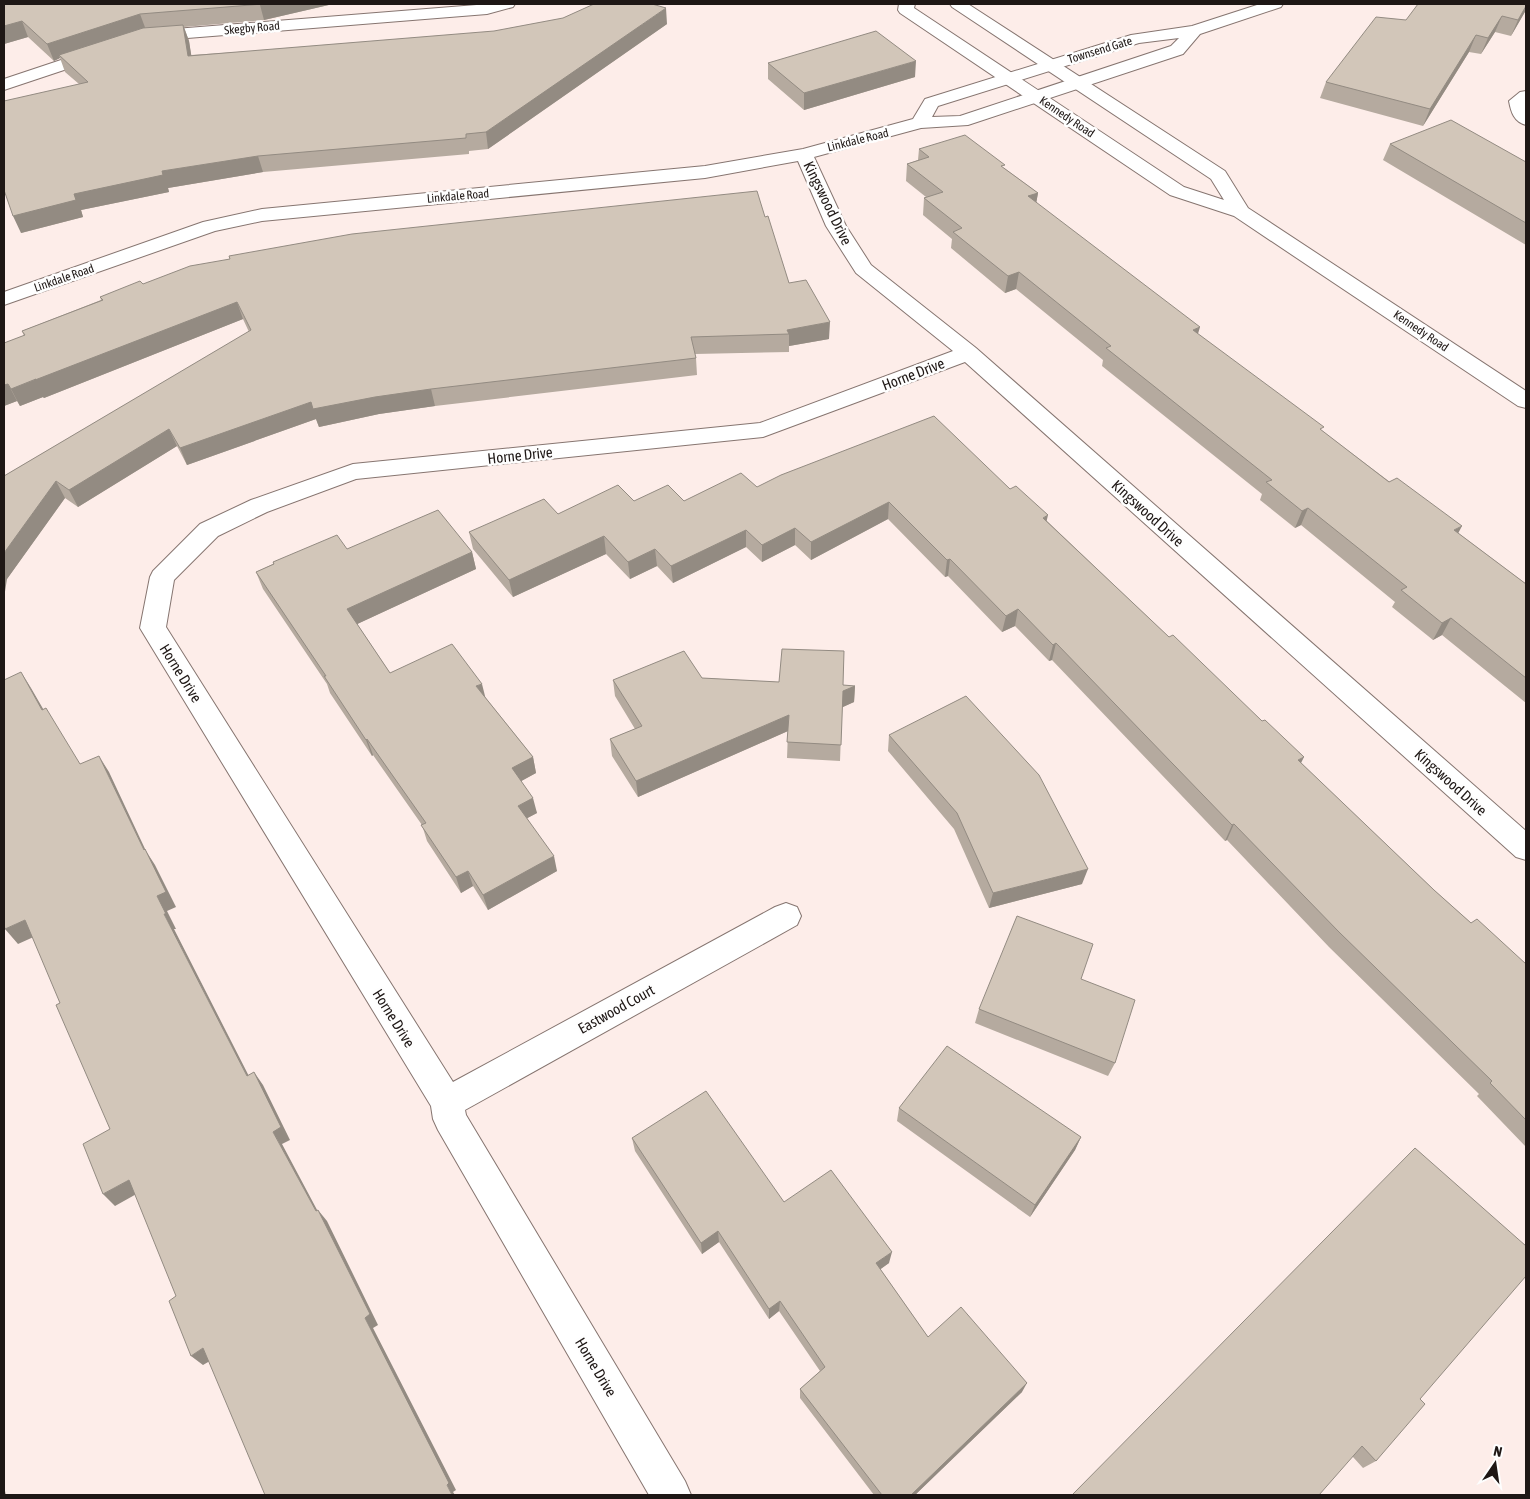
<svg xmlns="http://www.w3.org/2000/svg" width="1530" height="1499" viewBox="0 0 1530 1499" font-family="'Asap Condensed',sans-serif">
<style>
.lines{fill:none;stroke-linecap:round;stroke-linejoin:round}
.street-casing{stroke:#867570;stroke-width:2}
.secondary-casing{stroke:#867570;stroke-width:2}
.street{fill:#fff;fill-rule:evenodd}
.secondary{fill:#fff;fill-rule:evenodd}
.wall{fill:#b5aa9f}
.shaded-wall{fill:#938b82}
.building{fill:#d2c6b9;stroke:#938b82}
.labels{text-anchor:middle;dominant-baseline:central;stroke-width:5;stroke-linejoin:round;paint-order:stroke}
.far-street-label{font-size:12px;fill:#1e1715;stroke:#fefefe}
.street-label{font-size:15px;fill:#1e1715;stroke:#fefefe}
</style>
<rect width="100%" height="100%" fill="#fdede9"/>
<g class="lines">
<g class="street-casing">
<path id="street" d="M489,4h26l-2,3 -26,7 -337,27 -6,-2 -2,-3 2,-3 6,-2z
M1260,4h23l-2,3 -81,27 -17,20 -215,71 -47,3 -107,29 32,69 25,39 105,83 550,483v29l-10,-3 -551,-495 -202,75 -407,42 -89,33 -49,24 -44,44 -8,47 287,455 322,-175 11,-4 11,4 4,9 -4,9 -332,185 1,5 219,366 6,14h-42l-211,-365 -5,-11 -2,-13 -291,-478 10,-51 3,-6 47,-47 51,-24 102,-36 407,-41 193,-72 -97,-78 -30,-47 -28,-65 -93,17 -443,43 -47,10 -211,74v-13l199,-70 59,-13 443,-43 98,-17 110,-30 12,-20 206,-64 61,-9zM1179,38l-8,8 -211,70 -28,1 6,-11 201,-63z
M97,48l6,1 2,4 -2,4 -99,33v-11z
M1526,91v34c-12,-3 -15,-13 -17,-24l11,-9z"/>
</g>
<g class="secondary-casing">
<path id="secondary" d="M899,4h16l-1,4 270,179 40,13 -13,-21 -259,-172 -2,-3h18l257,167 23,37 278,183v17l-8,-2 -284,-190 -64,-21 -270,-182 -2,-3z"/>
</g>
<use href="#street" class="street"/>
<use href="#secondary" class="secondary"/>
</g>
<path class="wall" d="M4,4h329l-69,16 -80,7 5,14 2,14 476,-31 -179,125 -19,2v3l-206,18 -95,16 1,4 -88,18 2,7 -62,16 58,-149 -14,-12 -5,-14 -6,3 -26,-24 -24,7z
M1526,4v6l-15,26 -16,-4 -14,22 -12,-2 -46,74 -103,-28 6,-16 80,-62z
M768,63l147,14 -111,33 -36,-31z
M1390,144l136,18v83l-143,-85z
M919,149l85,19 34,25 -2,10 162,131 124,97 204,153v119l-84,-68 -9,5 -41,-33 3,-5 -94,-77 -6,3 -35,-28 2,-6 -160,-128 1,-6 -87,-71 -11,4 -54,-45 1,-9 -29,-24 1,-17 2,-1 -20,-16 1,-17 11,-4z
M765,217l24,66 40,56 -40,7v6l-94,2 1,4 1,17 -262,31 -56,8 -60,13 -3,-8 -129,46 -10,-19 -99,61 -13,-9 -58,81 -3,-103 245,-144 -6,-13 -199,79 -1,-1 -23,9 -3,-5 -13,5v-63l20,-7 -2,-5 79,-31 -1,-3 43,-13z
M757,487l253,2 37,32 387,369 37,33 55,41v183l-49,-51 2,-2 -150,-147 -102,-107 -2,1 -173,-181 -3,1 -34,-35 -13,6 -54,-56 -3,1 -57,-58 -77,41 -16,-15 -33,17 -16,-15 -73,36 -16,-17 -27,13 -24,-25 -93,43 -40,-48 -4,-17 89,-18 76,-13h50z
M347,549l125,3 4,17 -119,55 33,49 95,24 48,60 3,16 -15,8 16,32 -10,5 30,53 -69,39 -15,-24 -12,7 -34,-52 -5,-16 -49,-70 -1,1 -42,-63 -3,-9 -64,-95 -7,-17 17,-8v-2z
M702,678l153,8 -1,16 -12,5 -2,54 -53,-3 1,-27 -150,66 -26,-41 -2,-17 25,-10 -20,-33 -2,-16z
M889,735l193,149 -93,24 -35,-79 -66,-78z
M1081,979l34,84 -7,13 -133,-53 4,-14z
M899,1108l182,29 -6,13 -45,67 -133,-96z
M632,1138l152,64 105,61 -9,6 48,68 94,55 -107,103h-41l-74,-97v-9l20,-18 -41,-60 -10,8 -50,-77 -17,12 -67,-103z
M1420,1399l-44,62 -13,7 -10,-11 -281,38z"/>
<path class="shaded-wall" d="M263,4h70l-69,16 -4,-15z
M1526,6v4l-15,26 7,-16z
M666,8l1,16 -179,125 -2,-17z
M140,14l6,16 -87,25 1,3 -6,3 -7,-17z
M1502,16l-7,16 -14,22 7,-16z
M22,21l6,16 -24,7v-18z
M183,25l6,16 5,31 -6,-16z
M1476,35l-7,17 -46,74 7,-17z
M916,61l-1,16 -111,33v-17z
M258,156l5,16 -95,16 1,4 -88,18 2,7 -62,16 -8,-17 61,-22 88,-23z
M1038,193l-3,17 -7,-14z
M1019,272l-3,17 -11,4 3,-17z
M237,302l6,17 -199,79 -1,-1 -23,9 -9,-17z
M830,322l-1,17 -40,7v-12l-2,-4z
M1200,327l-5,17 -2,-14z
M8,384l9,17 -13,5v-21z
M431,389l4,17 -56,8 -60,13 -3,-8 -129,46 -7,-17 131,-46z
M169,429l8,17 -99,61 -9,-17z
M56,481l9,17 -58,81 -3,19v-45z
M889,502l-1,17 -77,41v-18z
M1308,508l-7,17 -6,3 7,-17z
M1048,515l-4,17 -1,-14z
M1462,526l-9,17 1,-13z
M795,528v17l-33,17v-17z
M746,530v17l-73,36 -2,-17z
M604,536l2,18 -93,43 -4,-17z
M655,549l2,17 -27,13 -2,-17z
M472,552l4,17 -123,57 -6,-17z
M950,559l-2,17 -3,1 2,-17z
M1018,609l-3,17 -13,6 4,-16z
M1451,618l-9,17 -9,5 9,-17z
M1056,643l-4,17 -3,1 4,-16z
M21,672l10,16 22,38 -11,-16z
M482,684l4,16 -10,-14z
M855,686l-1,16 -13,6 2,-17z
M789,715l-1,16 -150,66 -2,-16z
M367,739l6,16 -1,1 -6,-16z
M99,756l10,16 37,79 9,14 21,42 -9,4 9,18h-2l82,161 -9,-14 -83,-162 -7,-18 -13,-46z
M533,757l3,16 -20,11 -4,-16z
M1304,757l-8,16 2,-13z
M533,798l4,15 -15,8 -4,-15z
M1234,824l-7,16 -2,1 7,-16z
M554,856l3,15 -69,39 -5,-15z
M1088,869l-6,15 -93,24 4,-15z
M468,871l5,15 -12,7 -5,-16z
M25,920l13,15 -20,9 -13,-15z
M254,1072l9,13 27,55 -8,4 42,79 -8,-12 -43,-79z
M1081,1137l-6,13 -45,67 5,-12z
M129,1180l11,12 -25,14 -12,-12z
M318,1210l9,11 51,104 -5,3 83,162 -3,2 2,3h-3l-87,-177z
M718,1231l1,11 -17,12 -1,-11z
M892,1252l-3,11 -15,11 2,-11z
M780,1301l-1,10 -10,8v-10z
M203,1348l12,10 -12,7 -12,-9z
M1027,1383l-5,9 -107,103h-4z
M4,1487l2,8h-2z"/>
<path class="building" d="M4,4h259l-123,10 -93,30 -25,-23 -18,5z
M594,4h58l14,4 -180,124 -20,2v4l-208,18 -96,15 1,4 -89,19 2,6 -63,16 -9,-26v-89l84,-19 -29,-27 84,-27 40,-3 5,31 306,-25 69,-13z
M1418,4h108v2l-8,14 -16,-4 -14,22 -12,-3 -46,74 -104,-27 50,-65 30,3z
M876,31l40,30 -112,32 -36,-30z
M1451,120l75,42v61l-136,-79z
M965,135l40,30 -4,1 37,27 -10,3 172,131 -7,3 131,97 -4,2 69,53 8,-4 65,48 -8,4 72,54v94l-75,-60 -9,5 -41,-33 6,-3 -99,-79 -6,3 -36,-29 6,-2 -166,-132 5,-2 -92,-74 -11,4 -55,-44 9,-4 -38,-30 19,-6 -36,-28 22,-7 -10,-8z
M757,191l8,26 3,-1 21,67 17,-3 24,42 -43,8 2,4 -98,3 5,21 -265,31 -56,8 -62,12 -2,-7 -131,46 -11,-19 -100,61 -13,-9 -52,72v-77l247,-146 -14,-28 -202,78 1,-1 -25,10 -3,-5 -4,1v-42l21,-8 -3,-4 81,-31 -3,-3 40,-16 3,3 47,-18 40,-7 -1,-3 123,-22z
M934,416l76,73 6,-3 32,29 -5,3 126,119 4,-2 89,86 3,-1 39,37 -6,3 136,130 37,33 6,-4 49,45v7l-1,1 1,1v147l-36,-37 2,-2 -153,-149 -105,-108 -2,1 -176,-182 -3,2 -35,-36 -12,7 -56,-57 -3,1 -58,-58 -78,40 -16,-14 -33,17 -16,-15 -75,36 -16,-17 -27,13 -24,-26 -95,44 -40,-48 75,-33 14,15 60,-29 16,16 34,-16 16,16 57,-28 16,14 24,-12z
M438,510l34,42 -125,57 43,64 62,-29 30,40 -6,2 57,71 -21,11 21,30 -15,8 36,50 -71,39 -15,-24 -12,6 -35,-52 5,-2 -59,-84 -1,1 -42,-64h2l-70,-104 18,-8 -1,-2 64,-27 10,14z
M782,649l62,2 -1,34 12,1 -12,5 -2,54 -54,-3 2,-27 -153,66 -26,-42 32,-13 -29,-46 71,-29 18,27 77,4z
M21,672l21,38 4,-2 34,56 19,-8 45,94 1,-1 21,43 -9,4 9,18h-2l83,162 7,-4 27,55 -8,5 43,79 2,-1 52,104 -5,4 84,165 -2,2 5,10h-187l-62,-147 -12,8 -22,-55 7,-5 -47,-116 -26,14 -20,-50 27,-15 -54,-124 4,-2 -35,-83 -20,9 -1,-4v-245z
M966,696l73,79 49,94 -95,24 -36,-80 -68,-78z
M1017,916l76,28 -12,35 54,21 -20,63 -136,-54z
M947,1046l134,91 -46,68 -136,-97z
M706,1091l78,111 47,-32 61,82 -16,11 52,74 33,-30 66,76 -116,112h-29l-82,-106 25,-22 -45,-66 -11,8 -51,-78 -17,12 -69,-105z
M1415,1148l111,98v30l-106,123 5,5 -49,57 -14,-15 -43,49h-247z"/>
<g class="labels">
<g class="far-street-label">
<text transform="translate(252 28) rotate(-5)">Skegby Road</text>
<text transform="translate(1100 50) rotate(-17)">Townsend Gate</text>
<text transform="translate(1067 117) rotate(34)">Kennedy Road</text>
<text transform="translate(858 140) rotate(-14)">Linkdale Road</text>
<text transform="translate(458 196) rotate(-5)">Linkdale Road</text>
<text transform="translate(64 278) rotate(-19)">Linkdale Road</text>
<text transform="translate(1421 331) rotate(34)">Kennedy Road</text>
</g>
<g class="street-label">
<text transform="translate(828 203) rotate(64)">Kingswood Drive</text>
<text transform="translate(913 374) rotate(-21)">Horne Drive</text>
<text transform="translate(520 455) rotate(-6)">Horne Drive</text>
<text transform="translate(1148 513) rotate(42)">Kingswood Drive</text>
<text transform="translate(181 673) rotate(58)">Horne Drive</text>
<text transform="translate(1451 782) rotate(42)">Kingswood Drive</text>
<text transform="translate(616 1009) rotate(-29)">Eastwood Court</text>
<text transform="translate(394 1018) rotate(58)">Horne Drive</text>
<text transform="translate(596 1367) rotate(59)">Horne Drive</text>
</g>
</g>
<rect width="1530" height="1499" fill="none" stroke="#1e1715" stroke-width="10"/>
<g transform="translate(1495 1464) rotate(13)" stroke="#fefefe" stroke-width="4" paint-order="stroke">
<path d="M0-4L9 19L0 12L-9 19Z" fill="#1e1715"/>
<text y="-8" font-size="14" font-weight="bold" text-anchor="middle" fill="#1e1715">N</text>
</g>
</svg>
